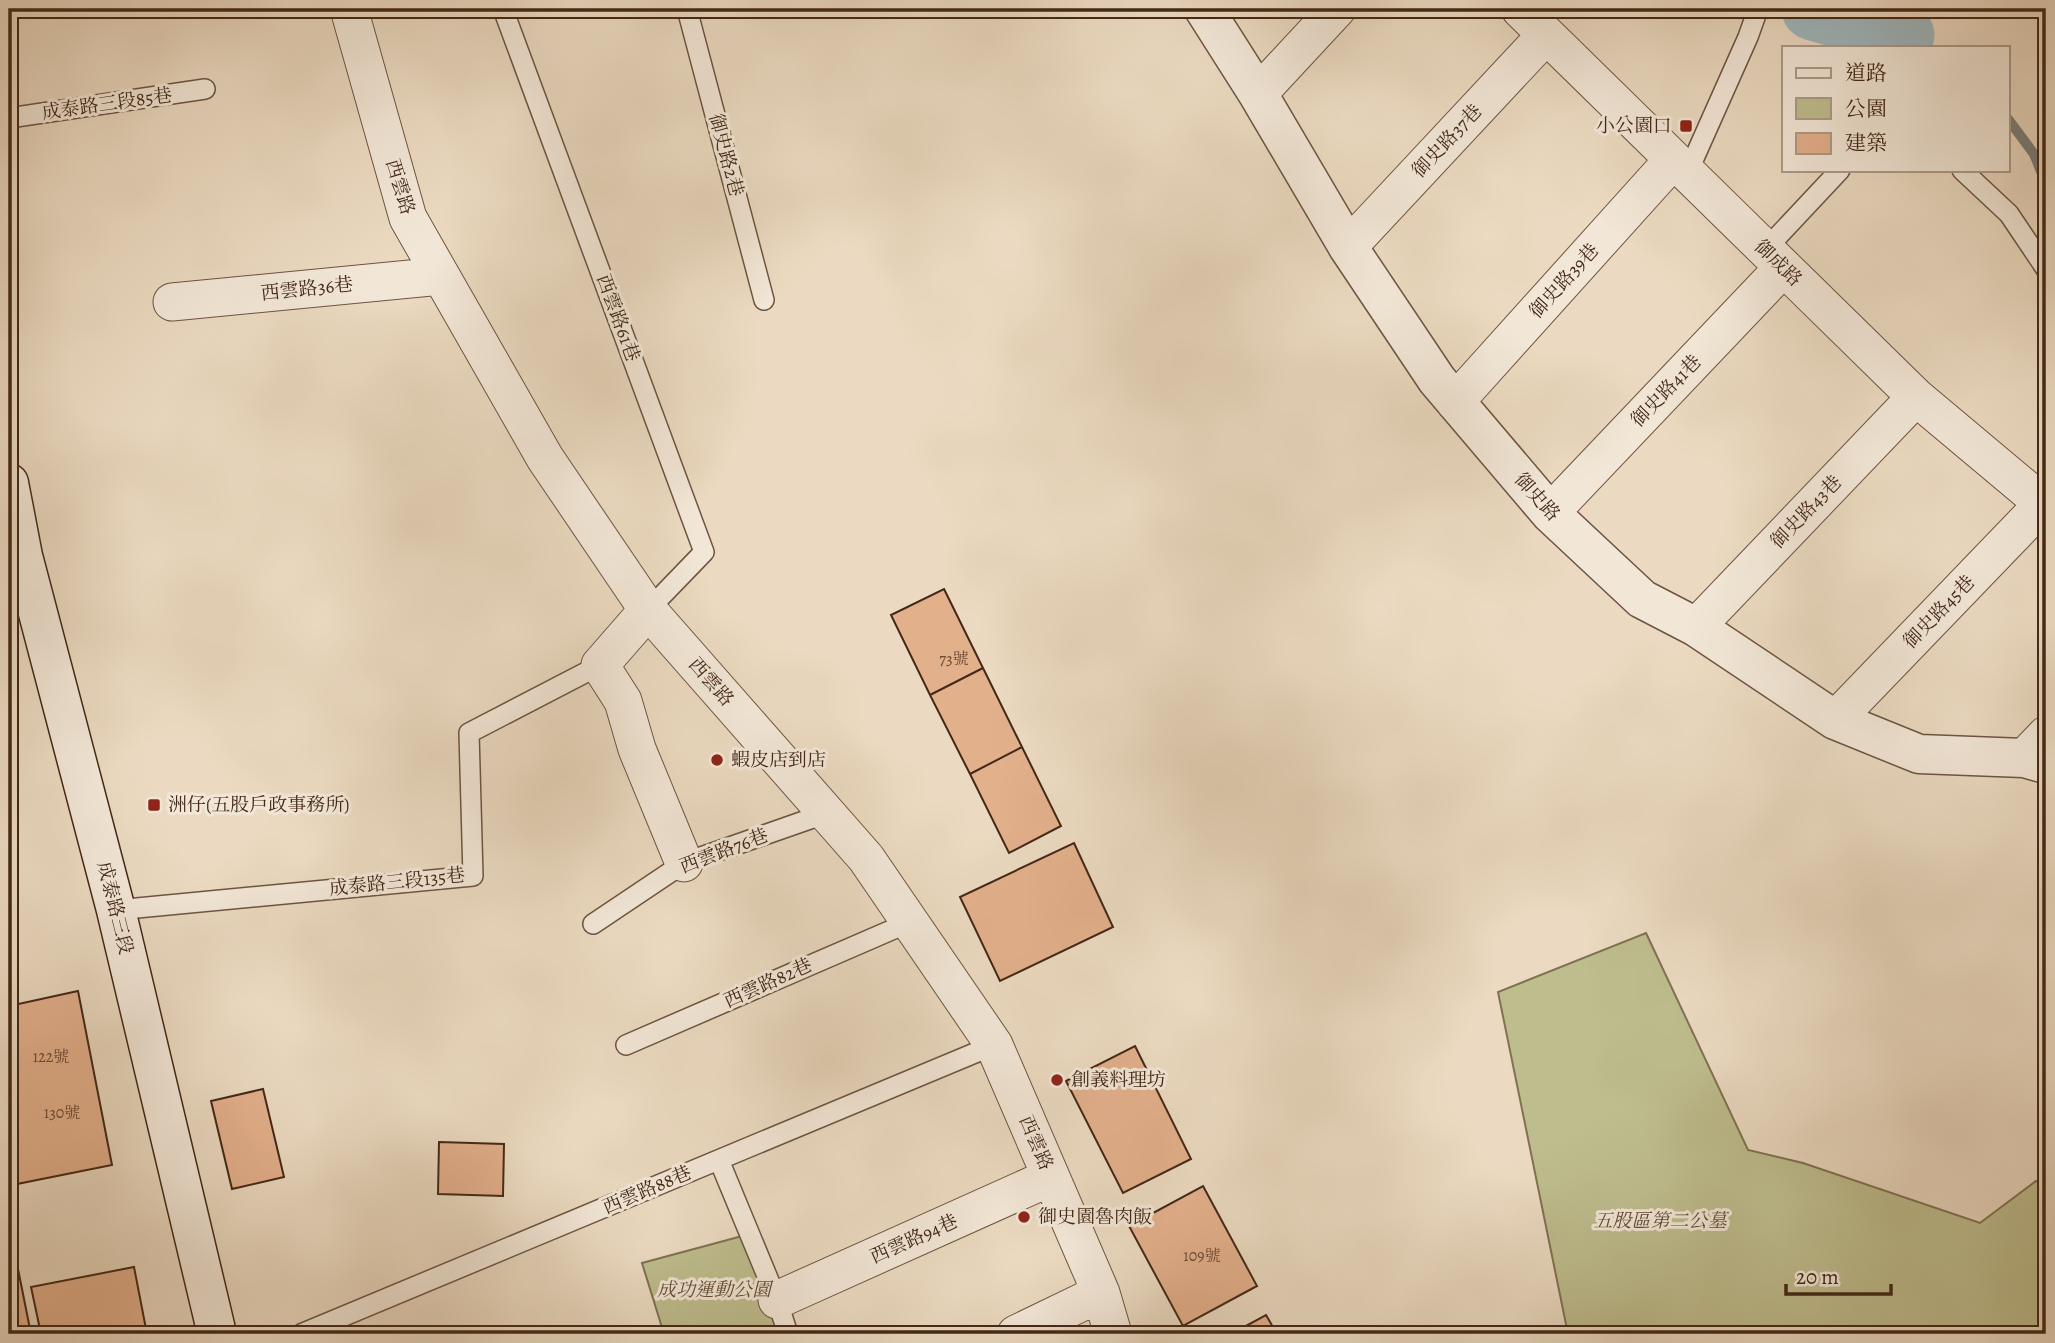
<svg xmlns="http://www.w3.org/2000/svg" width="2055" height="1343" viewBox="0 0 2055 1343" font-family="Alegreya,'Noto Serif TC',serif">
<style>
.green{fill:#bebd8e;stroke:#807252;stroke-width:2}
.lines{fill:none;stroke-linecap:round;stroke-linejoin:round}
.stream{stroke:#7a7e7b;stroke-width:10}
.river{stroke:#9eb7be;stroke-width:63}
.building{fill:#e3b08c;stroke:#432817;stroke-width:2}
.service-casing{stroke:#6d5442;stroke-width:22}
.minor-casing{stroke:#6d5442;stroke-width:39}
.tertiary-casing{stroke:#6d5442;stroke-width:41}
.secondary-casing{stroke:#432817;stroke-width:41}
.service{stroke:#f2e7d7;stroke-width:19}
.minor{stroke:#f2e7d7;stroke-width:37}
.tertiary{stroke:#f2e7d7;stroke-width:38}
.secondary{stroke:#f2e7d7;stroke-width:38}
.poi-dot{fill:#8f2418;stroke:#f2e7d7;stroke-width:2.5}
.labels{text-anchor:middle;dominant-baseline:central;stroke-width:6;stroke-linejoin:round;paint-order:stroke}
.number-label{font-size:16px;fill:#6b4a34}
.street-label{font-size:19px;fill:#432817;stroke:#f2e7d7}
.poi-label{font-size:19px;fill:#432817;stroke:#f2e7d7;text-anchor:start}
.park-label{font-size:19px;font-style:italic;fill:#624d35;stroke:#f2e7d7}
</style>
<rect width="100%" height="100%" fill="#ebdac1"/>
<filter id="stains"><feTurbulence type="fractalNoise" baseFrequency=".00286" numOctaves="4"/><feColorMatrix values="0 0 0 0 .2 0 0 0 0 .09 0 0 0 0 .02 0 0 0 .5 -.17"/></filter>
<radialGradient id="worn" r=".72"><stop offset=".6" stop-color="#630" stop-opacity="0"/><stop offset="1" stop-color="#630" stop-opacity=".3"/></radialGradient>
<path class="green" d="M1646,933l102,217 55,13 177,60 56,-42 10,4v149h-478l-70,-342z
M746,1235l33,99h-115l-22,-71z"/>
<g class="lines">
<path class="stream" d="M1903,35l19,12
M2008,119l26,35 12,30"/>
<path class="river" d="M1813,9l90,26"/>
</g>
<path class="building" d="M944,589l39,79 -53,27 -39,-80z
M983,668l39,79 -52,27 -40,-79z
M1022,747l39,79 -52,27 -39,-79z
M1074,843l39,84 -113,54 -40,-84z
M78,991l34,174 -100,20 -3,-15v-164z
M1135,1046l56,113 -68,34 -57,-112z
M263,1089l21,88 -52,12 -21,-88z
M439,1142l65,2 -1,52 -65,-2z
M1203,1186l54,100 -74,40 -54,-100z
M9,1224l22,110h-22z
M134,1267l13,67h-106l-10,-47z
M1266,1315l11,19h-46z"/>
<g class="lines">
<g class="service-casing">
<path id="service" d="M503,9l201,543 -56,58
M687,9l77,291
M9,118l196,-29
M1962,170l47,44 37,55
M1687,174l61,-137 10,-28
M1765,250l75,-80
M116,910l357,-34 -4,-143 131,-68
M593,924l91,-61 143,-50
M626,1045l284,-123
M719,1160l58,140 11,34
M301,1334l693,-289"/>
</g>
<g class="minor-casing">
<path id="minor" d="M349,9l59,209 137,240 103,152 218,248 128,187 107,248 12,41
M1520,9l396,388 130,109
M1258,94l79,-85
M1348,247l198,-212
M172,302l269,-26
M1455,402l218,-242
M1550,513l233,-245
M648,610l-48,55 23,36 14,48 47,114
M1696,627l220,-230
M1835,720l208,-216
M2024,758l22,-23
M777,1300l274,-123
M1016,1334l85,-41"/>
</g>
<g class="tertiary-casing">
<path id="tertiary" d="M1204,9l54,85 90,153 89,133 113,133 92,86 54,28 139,93 84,34 105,4 22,6"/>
</g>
<g class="secondary-casing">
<path id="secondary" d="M9,483l14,73 93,354 101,424"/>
</g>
<use href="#service" class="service"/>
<use href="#minor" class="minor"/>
<use href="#tertiary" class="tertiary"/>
<use href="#secondary" class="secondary"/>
</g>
<g class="poi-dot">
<rect x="1679" y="119" width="14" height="14" rx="3.5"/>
<circle cx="717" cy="760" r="7"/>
<rect x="147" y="798" width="14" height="14" rx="3.5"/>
<circle cx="1057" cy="1080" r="7"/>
<circle cx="1024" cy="1217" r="7"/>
</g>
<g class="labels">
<g class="number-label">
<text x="954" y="659">73號</text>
<text x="51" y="1057">122號</text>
<text x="62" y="1113">130號</text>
<text x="1202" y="1256">109號</text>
</g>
<g class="street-label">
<text transform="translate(107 104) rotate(-8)">成泰路三段85巷</text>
<text transform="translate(1447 141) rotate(-47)">御史路37巷</text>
<text transform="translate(726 155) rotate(75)">御史路2巷</text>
<text transform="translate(400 187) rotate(73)">西雲路</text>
<text transform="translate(1778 263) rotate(44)">御成路</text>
<text transform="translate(1564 281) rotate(-48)">御史路39巷</text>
<text transform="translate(307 289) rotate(-6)">西雲路36巷</text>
<text transform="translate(618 318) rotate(70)">西雲路61巷</text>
<text transform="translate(1666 391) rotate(-46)">御史路41巷</text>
<text transform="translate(1537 497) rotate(48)">御史路</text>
<text transform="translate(1806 512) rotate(-46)">御史路43巷</text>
<text transform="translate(1939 612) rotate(-46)">御史路45巷</text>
<text transform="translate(711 682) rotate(49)">西雲路</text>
<text transform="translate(724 851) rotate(-21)">西雲路76巷</text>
<text transform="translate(397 882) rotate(-6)">成泰路三段135巷</text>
<text transform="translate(115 908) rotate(76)">成泰路三段</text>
<text transform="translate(768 983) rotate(-24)">西雲路82巷</text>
<text transform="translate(1036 1143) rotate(67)">西雲路</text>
<text transform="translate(647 1190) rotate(-23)">西雲路88巷</text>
<text transform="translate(914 1239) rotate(-24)">西雲路94巷</text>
</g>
<g class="poi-label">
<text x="1672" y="126" text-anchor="end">小公園口</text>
<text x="731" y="760">蝦皮店到店</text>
<text x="168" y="805">洲仔(五股戶政事務所)</text>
<text x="1071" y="1080">創義料理坊</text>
<text x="1038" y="1217">御史園魯肉飯</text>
</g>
<g class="park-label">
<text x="1660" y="1221">五股區第二公墓</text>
<text x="714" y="1290">成功運動公園</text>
</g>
</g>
<rect width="2055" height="1343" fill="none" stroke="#ebdac1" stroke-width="35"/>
<rect x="10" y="10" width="2034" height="1322" fill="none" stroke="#432817" stroke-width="3.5"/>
<rect x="18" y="18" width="2020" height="1308" fill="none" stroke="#432817" stroke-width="2"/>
<rect x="1782" y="46" width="228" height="126" fill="#f2e7d7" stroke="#ac9b8a" stroke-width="2"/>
<rect x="1796" y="68" width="35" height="10" fill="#f2e7d7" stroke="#ac9b8a" stroke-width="2"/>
<text x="1845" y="80" font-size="21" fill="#432817">道路</text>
<rect x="1796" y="98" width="35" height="21" fill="#bebd8e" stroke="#ac9b8a" stroke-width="2"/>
<text x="1845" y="116" font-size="21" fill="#432817">公園</text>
<rect x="1796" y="133" width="35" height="21" fill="#e3b08c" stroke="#ac9b8a" stroke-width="2"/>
<text x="1845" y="150" font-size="21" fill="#432817">建築</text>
<path d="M1786 1284v10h105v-10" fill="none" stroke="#432817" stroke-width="3.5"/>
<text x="1796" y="1284" font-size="21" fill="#432817" stroke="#f2e7d7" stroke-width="5" paint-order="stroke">20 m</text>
<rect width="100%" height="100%" filter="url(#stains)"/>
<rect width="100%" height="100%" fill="url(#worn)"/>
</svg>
